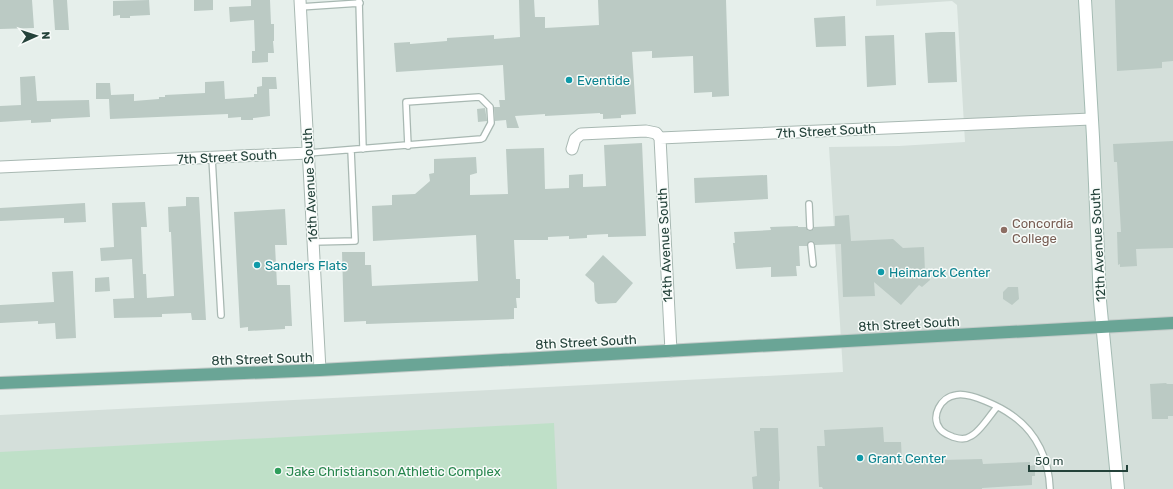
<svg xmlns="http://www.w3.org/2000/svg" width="1173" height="489" viewBox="0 0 1173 489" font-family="Rubik,sans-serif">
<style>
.built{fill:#d4dfda}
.green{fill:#bfe0c8}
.building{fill:#bbcac4}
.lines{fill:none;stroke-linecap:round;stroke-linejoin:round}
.lane-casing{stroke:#a8b8b2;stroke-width:8}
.street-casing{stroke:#a8b8b2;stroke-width:13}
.secondary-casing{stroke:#a4bbb3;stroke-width:14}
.primary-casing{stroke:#c2cac8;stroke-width:14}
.lane{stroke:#fff;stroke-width:5.5}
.street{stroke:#fff;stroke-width:11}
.secondary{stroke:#fff;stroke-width:12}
.primary{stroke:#6aa596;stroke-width:12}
.culture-dot{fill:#0f9aa8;stroke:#f7fbf9;stroke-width:1.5}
.education-dot{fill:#8d6e63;stroke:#f7fbf9;stroke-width:1.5}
.leisure-dot{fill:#2e9e5b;stroke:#f7fbf9;stroke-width:1.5}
.labels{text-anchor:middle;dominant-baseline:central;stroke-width:3;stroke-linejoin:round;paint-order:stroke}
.culture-label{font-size:13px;fill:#0d838f;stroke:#f7fbf9;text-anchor:start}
.street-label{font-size:13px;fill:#24423a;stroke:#f7fbf9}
.education-label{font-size:13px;fill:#785e54;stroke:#f7fbf9;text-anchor:start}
.leisure-label{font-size:13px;fill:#27864d;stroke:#f7fbf9;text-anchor:start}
</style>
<rect width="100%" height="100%" fill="#e6efeb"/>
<path class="built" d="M876,0h297v489h-1173v-74l843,-43 -14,-225 70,-1 66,-4 -8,-137 -5,-4 -76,5z"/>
<path class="green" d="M554,423l3,66h-557v-37z"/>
<path class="building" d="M0,0h32l2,28 -34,1z
M53,0h14l2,30h-14z
M149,0l1,15 -20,1v2h-10v-3l-7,1v-15z
M194,0h19v10l-19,1z
M251,0h19l1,24h3v17h-1l1,12h-6v9l-16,1v-12h3l-1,-31 -24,2 -1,-15 22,-1z
M519,0h15l1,17h10v11l54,-3 -1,-25h128l3,96 -17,1v-5l-18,1 -1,-37 -41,2v-7l-20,1 4,62 -15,1v3l-18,1v-5h-3v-1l-55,3v-2l-30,2 4,12h-12l-1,-8 -11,1 -1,-14h6l-1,-7h6l-2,-35 -107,7 -2,-29 16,-1v2l37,-3v-3l47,-3v4l26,-2z
M1115,0h58v61l-11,1v6l-45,3z
M845,16l1,30 -30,1 -2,-29z
M941,32h14l2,50 -29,1 -3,-50z
M894,35l2,50 -29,2 -2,-51z
M35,76l2,25 52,-1 1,17 -39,2v3l-20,1v-3l-31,2v-16l21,-1 -1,-28z
M262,77h14l1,12h-8l1,27 -17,2v2h-12v-3l-13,1v-4l-118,5 -1,-20h-13v-16h14l1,12 23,-1v7l25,-2v-2h6v-2l40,-2v-11l19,-1 1,18 29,-2v-3h3v-7l5,-1z
M485,108l2,13 -9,1 -1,-13z
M1173,141v107l-37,1 1,17 -17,1v-3l-2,1 -1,-33h4l-4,-70h-3l-1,-18z
M642,143l4,93 -38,1v-3l-21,1v3l-18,1v-3l-21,1v3h-34l2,39h4v19h-4l1,10h-3v11l-148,5v-3l-22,1 -2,-70h23v13h6l1,21 106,-5 -2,-46 -103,6 -1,-35 20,-1v-10l23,-1 15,-13 -1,-7 5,-1v-14l42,-2 1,16 -7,2v20l38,-1 -2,-45 38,-1 1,41 24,-1v-13l14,-1v13l23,-1 -2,-41z
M767,175l1,24 -73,4 -1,-25z
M186,197h13l7,123h-14l-1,-7 -29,1v3l-48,1 -1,-19 21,-1 -2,-39 -31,2 -1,-13 14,-1 -2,-44 33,-1 2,25h-6l2,47h3l1,24 27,-2 -3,-64h-2l-1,-25 18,-1z
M85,203l1,19 -22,1v-5l-64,3v-13z
M285,209l2,36h-12l2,40h13l2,41h-7v3l-37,2v-4l-8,1 -6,-116z
M849,215l2,26 42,-2 10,9 21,-1 1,25h4l1,8 -8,7 -3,-2 -18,20 -27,-23 1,14 -32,1 -2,-53 -26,1 -1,-3 -3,-1 -3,1 -1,4h-8l1,20h-4l1,10 -26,1v-10l-35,2 -3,-26h2l-1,-11 37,-2 -1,-3 28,-1v1h8l2,4h3l3,-2v-2l21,-1v-10z
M603,255l30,28 -17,20 -18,1 -3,-3 -1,-18 -9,-8z
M73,271l3,67 -20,1 -1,-16 -17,1v-3l-38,2v-18l54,-3 -2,-30z
M109,277l1,14 -15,1v-14z
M1008,287h10l1,12 -7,6 -9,-6v-7z
M1166,383l1,1h6v32h-5v3h-16l-2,-35z
M883,427l1,15h17l1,19 80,-2 1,5 47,-2v4l5,-1v11h-3v9l-50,3v1h-159l-1,-2h-3l-2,-41h8l-1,-16z
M760,428h18l2,53h-1v8h-26l-1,-12 5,-1 -3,-45h6z"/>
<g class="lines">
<g class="lane-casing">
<path id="lane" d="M359,0l4,149
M300,7l60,-4
M308,153l173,-14 2,-1 8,-15 -1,-16 -9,-9 -2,-1 -73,5 2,44
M212,158l9,157
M809,204l1,23
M313,242l42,-1 -4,-91
M811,245l2,19
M997,407c-7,8 -17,25 -26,29 -6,4 -11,3 -18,1 -4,-2 -9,-3 -13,-8 -10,-13 1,-32 16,-34 14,-3 45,12 57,21 24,17 36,44 37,73"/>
</g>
<g class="street-casing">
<path id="street" d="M300,0l20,370
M660,138l431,-19
M660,138l11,213
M572,149l3,-10 6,-5 65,-3 10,2 4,5
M0,167l308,-14"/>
</g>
<g class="secondary-casing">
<path id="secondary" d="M1085,0l8,137 7,164 18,188"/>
</g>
<g class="primary-casing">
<path id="primary" d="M0,383l320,-13 853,-47"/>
</g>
<use href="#lane" class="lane"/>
<use href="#street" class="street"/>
<use href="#secondary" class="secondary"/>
<use href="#primary" class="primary"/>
</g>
<g class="culture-dot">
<circle cx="569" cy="80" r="4"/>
<circle cx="257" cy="265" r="4"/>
<circle cx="881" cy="272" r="4"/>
<circle cx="860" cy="458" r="4"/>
</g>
<circle class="education-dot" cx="1004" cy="230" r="4"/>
<circle class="leisure-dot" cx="278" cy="471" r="4"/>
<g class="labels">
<g class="culture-label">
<text x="577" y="80">Eventide</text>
<text x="265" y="265">Sanders Flats</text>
<text x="889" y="272">Heimarck Center</text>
<text x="868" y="458">Grant Center</text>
</g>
<g class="street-label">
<text transform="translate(826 131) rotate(-3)">7th Street South</text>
<text transform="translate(227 157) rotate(-3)">7th Street South</text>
<text transform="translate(310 185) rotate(-93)">16th Avenue South</text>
<text transform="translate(665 245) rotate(-93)">14th Avenue South</text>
<text transform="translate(1098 245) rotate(-93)">12th Avenue South</text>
<text transform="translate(909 324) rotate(-3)">8th Street South</text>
<text transform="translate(586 342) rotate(-3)">8th Street South</text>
<text transform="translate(262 359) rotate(-2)">8th Street South</text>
</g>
<g class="education-label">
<text x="1012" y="223">Concordia<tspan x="1012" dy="15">College</tspan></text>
</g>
<g class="leisure-label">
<text x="286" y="471">Jake Christianson Athletic Complex</text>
</g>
</g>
<g transform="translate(36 36) rotate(87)" stroke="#f7fbf9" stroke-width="3" paint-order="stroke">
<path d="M0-3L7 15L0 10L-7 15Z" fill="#24423a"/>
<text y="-6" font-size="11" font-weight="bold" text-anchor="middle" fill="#24423a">N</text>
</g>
<path d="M1029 465v6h98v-6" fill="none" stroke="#24423a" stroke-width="2"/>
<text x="1035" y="465" font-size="12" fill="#24423a" stroke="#f7fbf9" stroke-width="3" paint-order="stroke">50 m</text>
</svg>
